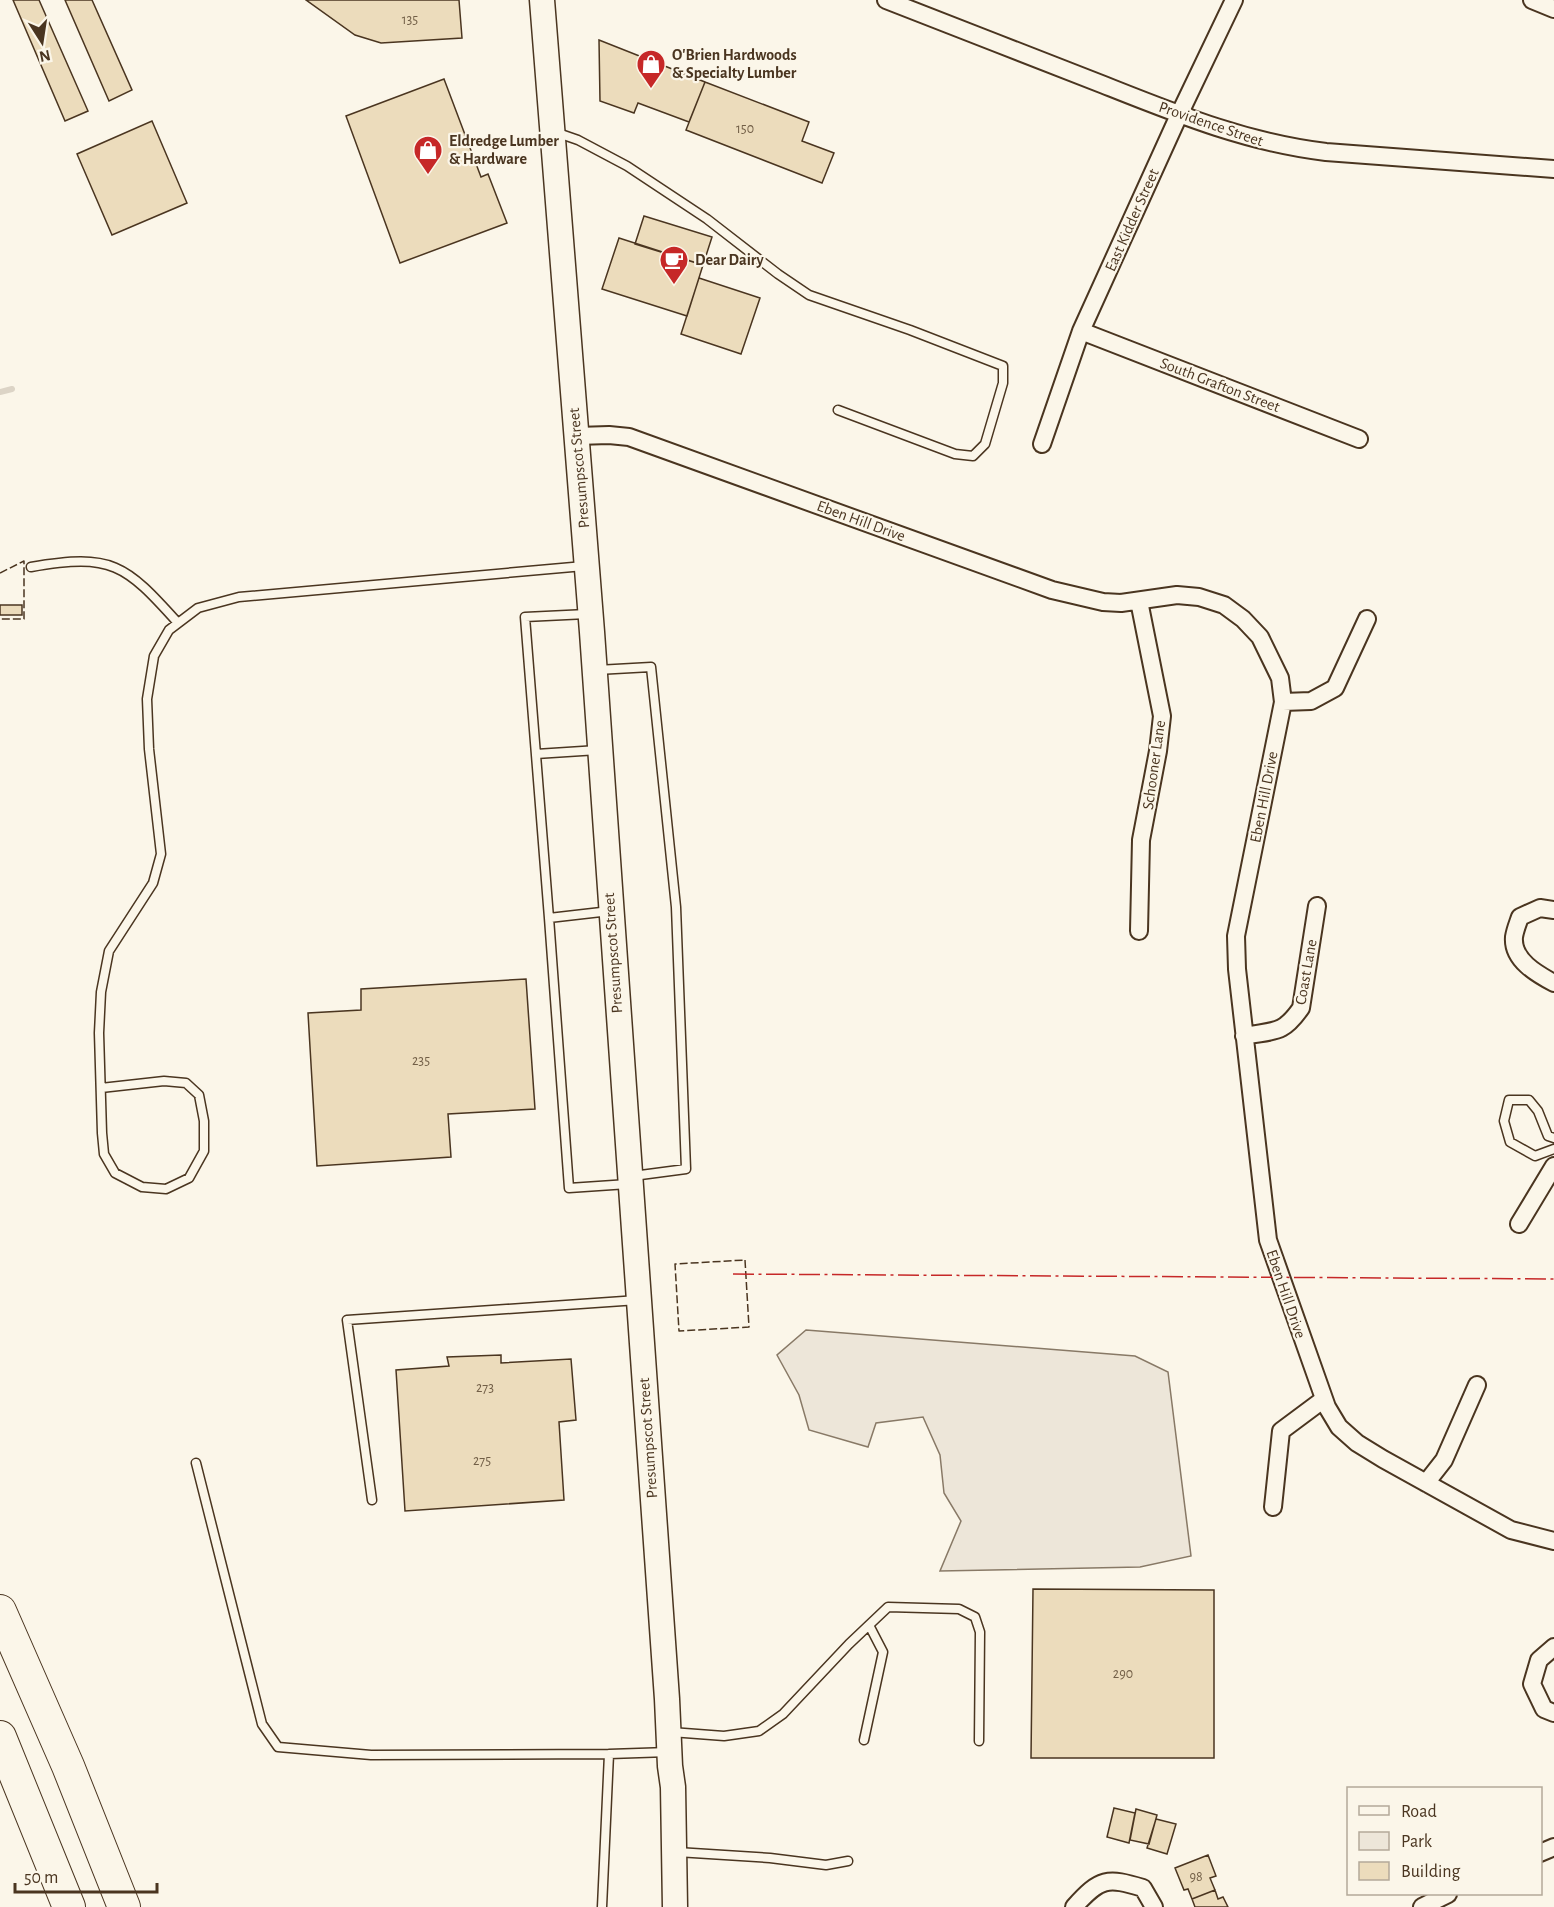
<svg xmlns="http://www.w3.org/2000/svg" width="1554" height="1907" viewBox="0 0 1554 1907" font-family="'Alegreya Sans',sans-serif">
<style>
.green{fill:#ede6d9;stroke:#887966;stroke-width:1.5}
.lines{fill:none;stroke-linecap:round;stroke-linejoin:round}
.stream{stroke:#dcd4c6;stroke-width:6}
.building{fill:#ecdcbc;stroke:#4a3520;stroke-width:1.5}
.lane-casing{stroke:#4a3520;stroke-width:11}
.street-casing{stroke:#4a3520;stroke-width:20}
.secondary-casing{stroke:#4a3520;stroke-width:27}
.highway-casing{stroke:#4a3520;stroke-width:34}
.lane{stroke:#fbf6e9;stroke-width:8}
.street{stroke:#fbf6e9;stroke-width:16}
.secondary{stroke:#fbf6e9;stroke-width:24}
.highway{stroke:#fbf6e9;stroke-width:32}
.fence{stroke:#4a3520;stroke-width:1.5;stroke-dasharray:8 3;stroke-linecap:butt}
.power{stroke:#c62828;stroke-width:1.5;stroke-dasharray:21 4.5 3 4.5;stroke-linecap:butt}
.labels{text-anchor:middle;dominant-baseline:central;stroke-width:4.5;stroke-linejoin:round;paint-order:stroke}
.number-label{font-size:14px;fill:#725f47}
.poi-label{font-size:16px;font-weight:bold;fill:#4a3520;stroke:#fbf6e9;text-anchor:start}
.street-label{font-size:16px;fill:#4a3520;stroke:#fbf6e9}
</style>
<rect width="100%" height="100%" fill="#fbf6e9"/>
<path class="green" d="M806,1330l329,26 33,16 23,184 -51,11 -200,4 21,-50 -17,-28 -4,-38 -17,-38 -47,6 -8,24 -59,-17 -10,-35 -22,-40z"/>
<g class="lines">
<path class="stream" d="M0,392l12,-3"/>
</g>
<path class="building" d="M13,0h26l49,111 -23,10z
M65,0h27l40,90 -23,11z
M306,0h153l3,38 -81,5 -26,-8z
M599,40l106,42 -16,40 -51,-19 -4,10 -34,-12z
M444,79l37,98 7,-3 19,49 -107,40 -54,-147z
M705,82l104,40 -7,19 32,12 -12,30 -136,-53z
M152,121l35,82 -75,32 -35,-81z
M644,216l68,21 -9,28 -68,-21z
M619,238l84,27 -16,51 -85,-27z
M699,278l61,20 -19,56 -60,-20z
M0,605h22v10h-22z
M526,979l9,130 -87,5 3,43 -134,9 -9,-153 53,-3v-21z
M501,1355v8l70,-4 5,61 -17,2 5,78 -159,11 -9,-141 53,-4 -2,-9z
M1033,1589l181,1v168h-183z
M1114,1808l21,5 -6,30 -22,-6z
M1136,1809l21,6 -8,29 -19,-4z
M1156,1819l20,5 -9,30 -20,-6z
M1208,1855l8,21 -6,2 5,12 -23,9 -4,-10 -4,1 -9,-22z
M1215,1890l3,9 5,-2 5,10h-33l-3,-8z"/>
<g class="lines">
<g class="lane-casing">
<path id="lane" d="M555,132l23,8 49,26 80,53 71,55 31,21 101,35 93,36v17l-18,61 -12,12 -18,-2 -117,-44
M31,567c81,-14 94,-3 147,56
M587,614l-62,3 24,301 61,-7
M597,670l54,-3 25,240 10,262 -53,7
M536,754l62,-4
M549,918l20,270 59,-4
M101,1088l63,-7 22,2 13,12 5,26v30l-15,27 -23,11 -24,-2 -27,-14 -11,-19 -2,-21 -3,-100 2,-41 8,-41 44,-68 8,-29 -12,-105 -2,-50 7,-43 15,-26 29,-22 41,-11 345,-31
M1554,1138l-6,-2 -10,-25 -9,-11h-20l-5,21 6,21 25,14 19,-7
M196,1463l66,261 16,23 93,8 238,-1
M372,1500l-25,-180 291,-20
M671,1732l53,4 35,-5 24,-17 66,-70 39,-37 71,2 16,8 5,15 -1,109
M864,1740l19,-88 -14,-27
M677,1852l93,6 56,7 22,-4
M602,1907l7,-153 60,-2"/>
</g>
<g class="street-casing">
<path id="street" d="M886,0c73,28 145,57 218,85 73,29 144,58 222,67l228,17
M1532,0l22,9
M1081,331l278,108
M577,436l32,-1 20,2 423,153 51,12 18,1 56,-8 22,2 25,8 19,14 17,18 20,41 3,24 -47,234 1,33 31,271 59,167 12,20 18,16 26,16 128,71 43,11
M1042,444l39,-113 98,-216 55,-115
M1283,702l28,-1 24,-13 32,-69
M1554,910l-14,-2 -20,9c-2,6 -5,13 -6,20 -2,23 23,37 40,46
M1139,931l2,-91 17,-89 4,-35 -23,-115
M1244,1036c31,-6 38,-1 57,-28l16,-102
M1519,1224l35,-58
M1426,1483l18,-23 33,-75
M1273,1507l8,-76 43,-32
M1554,1647l-15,13 -7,24 12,25 10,4
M1540,1853l14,-6
M1074,1907c26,-29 33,-30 69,-19l11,19
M1422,1907l26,-13"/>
</g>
<g class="secondary-casing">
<path id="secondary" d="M542,0l50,632 75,1067 3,67 3,21 2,120"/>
</g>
<g class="highway-casing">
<path id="highway" d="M0,1611l68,155 56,141
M0,1737l69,170"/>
</g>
<use href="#lane" class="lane"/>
<use href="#street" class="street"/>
<use href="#secondary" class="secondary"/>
<use href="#highway" class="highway"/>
<path class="fence" d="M0,573l24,-12v58h-24
M745,1260l4,67 -70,4 -4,-67z"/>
<path class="power" d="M733,1274l821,5"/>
</g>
<defs>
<g id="shop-pin" transform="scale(1.5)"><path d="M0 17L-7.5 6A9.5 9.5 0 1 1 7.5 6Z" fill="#c62828" stroke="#fbf6e9"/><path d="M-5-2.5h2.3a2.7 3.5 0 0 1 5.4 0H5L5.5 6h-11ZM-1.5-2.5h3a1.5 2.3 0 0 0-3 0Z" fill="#fff"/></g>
<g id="cafe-pin" transform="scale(1.5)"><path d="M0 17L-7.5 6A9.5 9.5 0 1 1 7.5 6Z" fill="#c62828" stroke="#fbf6e9"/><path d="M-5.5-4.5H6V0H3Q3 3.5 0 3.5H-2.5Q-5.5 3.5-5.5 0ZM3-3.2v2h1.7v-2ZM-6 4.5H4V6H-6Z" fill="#fff"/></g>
</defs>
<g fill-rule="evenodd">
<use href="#shop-pin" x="651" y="64"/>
<use href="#shop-pin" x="428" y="150"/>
<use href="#cafe-pin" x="674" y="260"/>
</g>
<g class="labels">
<g class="number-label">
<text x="410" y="20">135</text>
<text x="745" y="129">150</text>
<text x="421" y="1061">235</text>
<text x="485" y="1388">273</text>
<text x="482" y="1461">275</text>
<text x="1123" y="1674">290</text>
<text x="1196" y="1877">98</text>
</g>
<g class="poi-label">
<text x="672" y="55">O'Brien Hardwoods<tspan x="672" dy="18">&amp; Specialty Lumber</tspan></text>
<text x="449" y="141">Eldredge Lumber<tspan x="449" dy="18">&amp; Hardware</tspan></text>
<text x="695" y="260">Dear Dairy</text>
</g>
<g class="street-label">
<text transform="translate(1211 124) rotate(19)">Providence Street</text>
<text transform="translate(1132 220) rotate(-66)">East Kidder Street</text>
<text transform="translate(1220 385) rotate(21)">South Grafton Street</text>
<text transform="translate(579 468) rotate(-95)">Presumpscot Street</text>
<text transform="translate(861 521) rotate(20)">Eben Hill Drive</text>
<text transform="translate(1154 765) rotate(-82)">Schooner Lane</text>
<text transform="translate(1264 797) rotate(-79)">Eben Hill Drive</text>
<text transform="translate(613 953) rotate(-94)">Presumpscot Street</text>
<text transform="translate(1306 972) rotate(-80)">Coast Lane</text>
<text transform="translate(1286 1294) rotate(71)">Eben Hill Drive</text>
<text transform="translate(648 1438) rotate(-94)">Presumpscot Street</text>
</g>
</g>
<rect x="1347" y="1787" width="195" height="108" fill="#fbf6e9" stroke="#b4a999" stroke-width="1.5"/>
<rect x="1359" y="1806" width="30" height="9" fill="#fbf6e9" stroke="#b4a999" stroke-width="1.5"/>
<text x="1401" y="1817" font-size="18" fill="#4a3520">Road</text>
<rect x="1359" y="1832" width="30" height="18" fill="#ede6d9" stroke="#b4a999" stroke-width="1.5"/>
<text x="1401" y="1847" font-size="18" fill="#4a3520">Park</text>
<rect x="1359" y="1862" width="30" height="18" fill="#ecdcbc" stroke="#b4a999" stroke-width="1.5"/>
<text x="1401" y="1877" font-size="18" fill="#4a3520">Building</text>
<g transform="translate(42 42) rotate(168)" stroke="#fbf6e9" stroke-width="4.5" paint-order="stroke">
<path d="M0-4.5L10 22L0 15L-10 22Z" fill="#4a3520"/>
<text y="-9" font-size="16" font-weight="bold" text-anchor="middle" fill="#4a3520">N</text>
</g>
<path d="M15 1883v9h142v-9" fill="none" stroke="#4a3520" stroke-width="3"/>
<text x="24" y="1883" font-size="18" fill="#4a3520" stroke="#fbf6e9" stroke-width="4.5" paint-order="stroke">50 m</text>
</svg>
